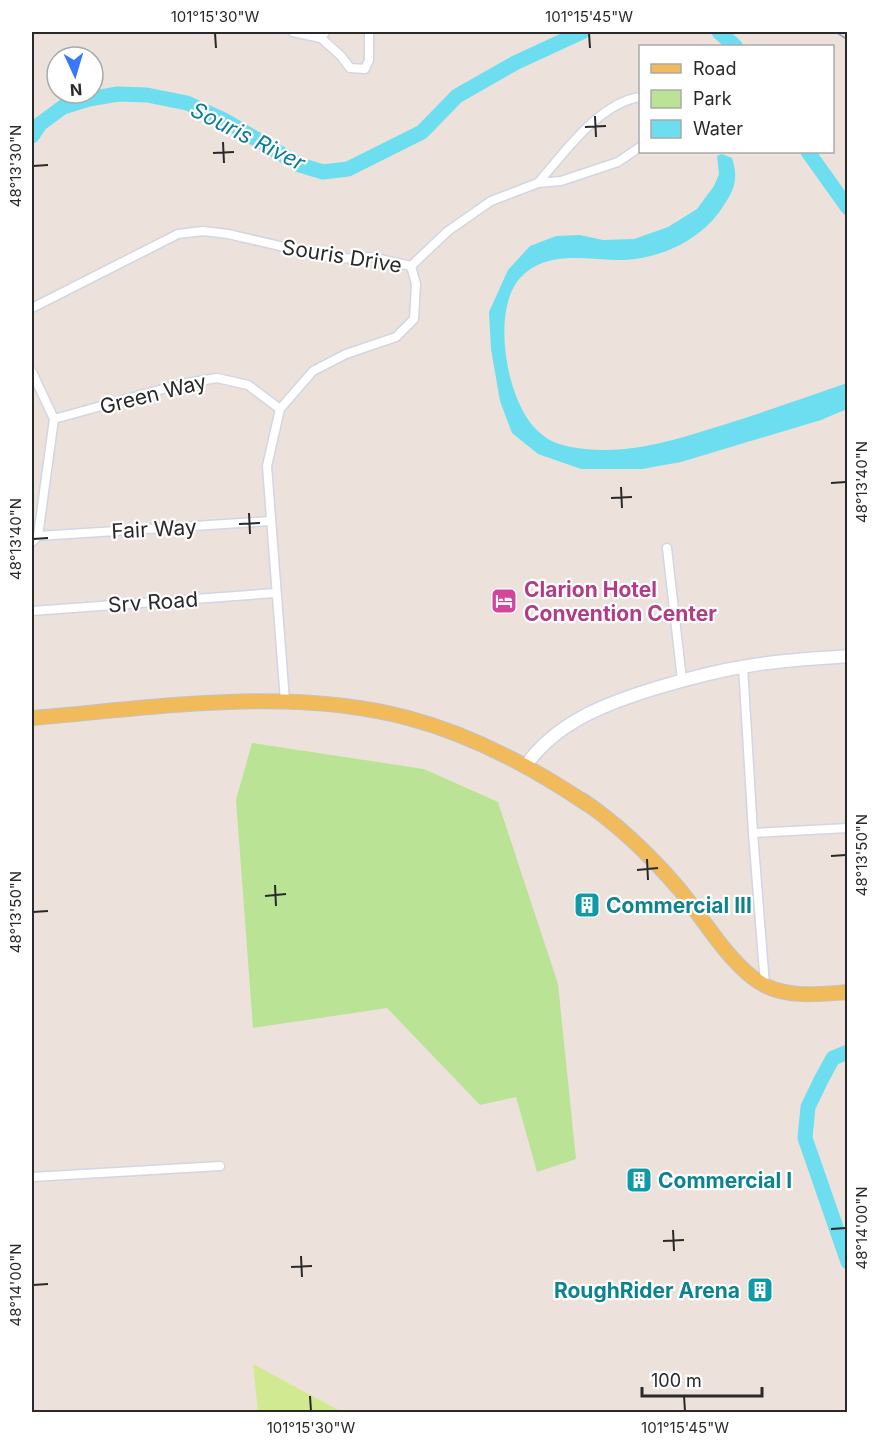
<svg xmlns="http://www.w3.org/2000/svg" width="879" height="1444" viewBox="0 0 879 1444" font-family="Inter,sans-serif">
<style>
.green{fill:#bbe396}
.pitch{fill:#d1ea92}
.water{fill:#6cdeef}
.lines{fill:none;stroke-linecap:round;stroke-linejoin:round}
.river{stroke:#6cdeef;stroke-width:15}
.street-casing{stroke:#d0d6e2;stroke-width:11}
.secondary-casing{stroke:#d0d6e2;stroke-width:15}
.primary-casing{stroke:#c3c3c3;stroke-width:16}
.street{stroke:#fff;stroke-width:8}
.secondary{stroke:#fff;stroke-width:12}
.primary{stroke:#f1ba5a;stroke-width:14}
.rail{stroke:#9ea4b4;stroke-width:2}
.ticks{fill:none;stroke:#292929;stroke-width:2}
.labels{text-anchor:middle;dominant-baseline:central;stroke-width:4.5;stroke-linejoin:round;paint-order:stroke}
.street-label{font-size:21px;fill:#292929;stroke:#fff}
.hotel-label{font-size:21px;font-weight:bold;fill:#b23c85;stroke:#fff;text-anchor:start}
.culture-label{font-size:21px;font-weight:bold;fill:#0d838f;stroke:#fff;text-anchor:start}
.water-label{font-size:22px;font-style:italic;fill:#0c7c9a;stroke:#fff}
.neatline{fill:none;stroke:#292929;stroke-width:2}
.ticks-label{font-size:15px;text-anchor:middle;fill:#292929}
</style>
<rect width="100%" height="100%" fill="#ece2db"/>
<path class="green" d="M252,743l172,26 74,33 60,182 18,175 -39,13 -21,-75 -36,8 -93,-97 -134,20 -17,-228z"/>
<path class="pitch" d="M253,1364l89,48h-84z"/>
<path class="water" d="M722,154l10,4c7,22 2,32 -10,50 -20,31 -60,50 -97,52 -34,1 -76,-12 -104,17 -31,32 -15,127 18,155 12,12 29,15 46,17 48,5 93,-10 138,-24 42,-13 83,-28 124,-42v26l-26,11 -140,42 -39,7h-61l-43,-15 -26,-21 -12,-32 -9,-52 -2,-37 19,-42 22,-24 26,-10 24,-1 23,5 31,-1 34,-12 29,-18 17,-23 5,-12 -2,-18z"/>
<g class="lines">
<path class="river" d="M719,32l16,14
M32,136l8,-12 23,-17 26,-8 29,-5 29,1 40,8 37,17 76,45 23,7 25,-3 74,-37 35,-36 58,-33 67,-31
M808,152l40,56
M848,1052l-15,6 -12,22 -13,27 -3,31 43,124"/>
<g class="street-casing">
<path id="street" d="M293,32l28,6
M325,32l-4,6 20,18 9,12 15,1 4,-9v-28
M538,183c26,-30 61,-80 102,-86
M411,266l37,-35 43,-30 47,-18 23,-2 57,-19 22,-15
M32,308l146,-74 25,-3 25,3 108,25 35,-2 40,9
M32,372l22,47 -16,117 -6,6
M54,419l127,-35 36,-6 31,7 32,24
M38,536l233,-15
M667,548l15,132
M32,611l243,-18
M743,666l10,167 12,152
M285,701l-18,-235 13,-57 33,-38 33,-17 50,-17 18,-18 2,-35 -5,-18
M753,833l95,-5
M32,1177l188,-11"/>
</g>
<g class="secondary-casing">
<path id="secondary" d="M526,765c31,-43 79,-61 127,-76 30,-9 59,-17 89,-22 35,-7 71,-8 106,-11"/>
</g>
<g class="primary-casing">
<path id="primary" d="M32,718c122,-10 256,-32 376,0 65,17 124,49 179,86
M582,800c37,25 69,56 98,90 23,28 53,80 86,96 25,12 55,8 82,6"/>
</g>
<use href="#street" class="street"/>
<use href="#secondary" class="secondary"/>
<use href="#primary" class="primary"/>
<path class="rail" d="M836,32l12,8"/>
</g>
<path class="ticks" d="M215,33l1,15M589,33l1,15M595,116l1,21M585,127l21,-1M223,142l1,21M213,153l21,-1M33,166l15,-1M831,483l15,-1M621,487l1,21M611,498l21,-1M249,513l1,21M239,524l21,-1M33,539l15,-1M831,856l15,-1M647,859l1,21M637,870l21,-2M275,885l1,21M265,896l21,-2M33,912l15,-1M831,1229l15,-1M673,1230l1,21M663,1241l21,-1M301,1256l1,21M291,1267l21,-1M33,1285l15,-1M310,1396l1,15M684,1396l1,15"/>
<defs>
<g id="hotel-square" transform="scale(1.35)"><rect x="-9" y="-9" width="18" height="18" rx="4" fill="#d1479c" stroke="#fff"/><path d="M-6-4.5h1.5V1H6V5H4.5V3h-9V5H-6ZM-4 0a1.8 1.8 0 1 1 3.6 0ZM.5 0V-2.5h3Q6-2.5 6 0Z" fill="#fff"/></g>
<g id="building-square" transform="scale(1.35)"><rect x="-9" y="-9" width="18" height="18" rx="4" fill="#0f9aa8" stroke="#fff"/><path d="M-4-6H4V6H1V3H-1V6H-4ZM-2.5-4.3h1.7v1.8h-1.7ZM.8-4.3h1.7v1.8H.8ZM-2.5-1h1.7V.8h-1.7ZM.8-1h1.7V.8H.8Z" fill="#fff"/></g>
</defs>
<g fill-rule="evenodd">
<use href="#hotel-square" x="504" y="601"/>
<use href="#building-square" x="587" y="905"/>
<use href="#building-square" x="639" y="1180"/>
<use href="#building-square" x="760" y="1290"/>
</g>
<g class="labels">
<g class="street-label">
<text transform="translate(342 256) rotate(9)">Souris Drive</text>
<text transform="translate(153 394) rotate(-14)">Green Way</text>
<text transform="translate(154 529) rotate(-3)">Fair Way</text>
<text transform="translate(153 602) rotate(-4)">Srv Road</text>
</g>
<g class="hotel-label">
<text x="524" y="589">Clarion Hotel<tspan x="524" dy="24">Convention Center</tspan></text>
</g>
<g class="culture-label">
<text x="606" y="905">Commercial III</text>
<text x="658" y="1180">Commercial I</text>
<text x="740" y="1290" text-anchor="end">RoughRider Arena</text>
</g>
<g class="water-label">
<text transform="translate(248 136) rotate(27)">Souris River</text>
</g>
</g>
<rect width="879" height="1444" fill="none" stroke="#ffffff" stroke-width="66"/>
<rect x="639" y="45" width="195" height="108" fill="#ffffff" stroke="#a9a9a9" stroke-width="1.5"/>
<rect x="651" y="64" width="30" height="9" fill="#f1ba5a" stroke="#a9a9a9" stroke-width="1.5"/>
<text x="693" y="75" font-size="18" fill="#292929">Road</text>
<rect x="651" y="90" width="30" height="18" fill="#bbe396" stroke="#a9a9a9" stroke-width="1.5"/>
<text x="693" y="105" font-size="18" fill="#292929">Park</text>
<rect x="651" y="120" width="30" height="18" fill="#6cdeef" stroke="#a9a9a9" stroke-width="1.5"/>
<text x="693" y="135" font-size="18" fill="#292929">Water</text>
<g transform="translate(75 75) rotate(176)"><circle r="28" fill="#ffffff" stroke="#a9a9a9" stroke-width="1.5"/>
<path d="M0-4.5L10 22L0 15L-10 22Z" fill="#3977fb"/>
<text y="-9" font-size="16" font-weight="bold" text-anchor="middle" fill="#292929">N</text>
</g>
<path d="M642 1387v9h120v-9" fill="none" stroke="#292929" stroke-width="3"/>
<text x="651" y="1387" font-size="18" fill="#292929" stroke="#ffffff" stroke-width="4.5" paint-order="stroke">100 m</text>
<rect x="33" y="33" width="813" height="1378" class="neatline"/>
<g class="ticks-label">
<text x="215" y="22">101°15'30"W</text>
<text x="589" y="22">101°15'45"W</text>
<text transform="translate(16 166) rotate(-90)" y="5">48°13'30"N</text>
<text transform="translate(862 482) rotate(-90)" y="5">48°13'40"N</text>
<text transform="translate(16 539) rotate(-90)" y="5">48°13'40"N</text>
<text transform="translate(862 855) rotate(-90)" y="5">48°13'50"N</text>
<text transform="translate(16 912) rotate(-90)" y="5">48°13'50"N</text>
<text transform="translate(862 1228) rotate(-90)" y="5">48°14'00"N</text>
<text transform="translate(16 1285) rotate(-90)" y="5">48°14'00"N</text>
<text x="311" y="1433">101°15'30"W</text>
<text x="685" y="1433">101°15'45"W</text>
</g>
</svg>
